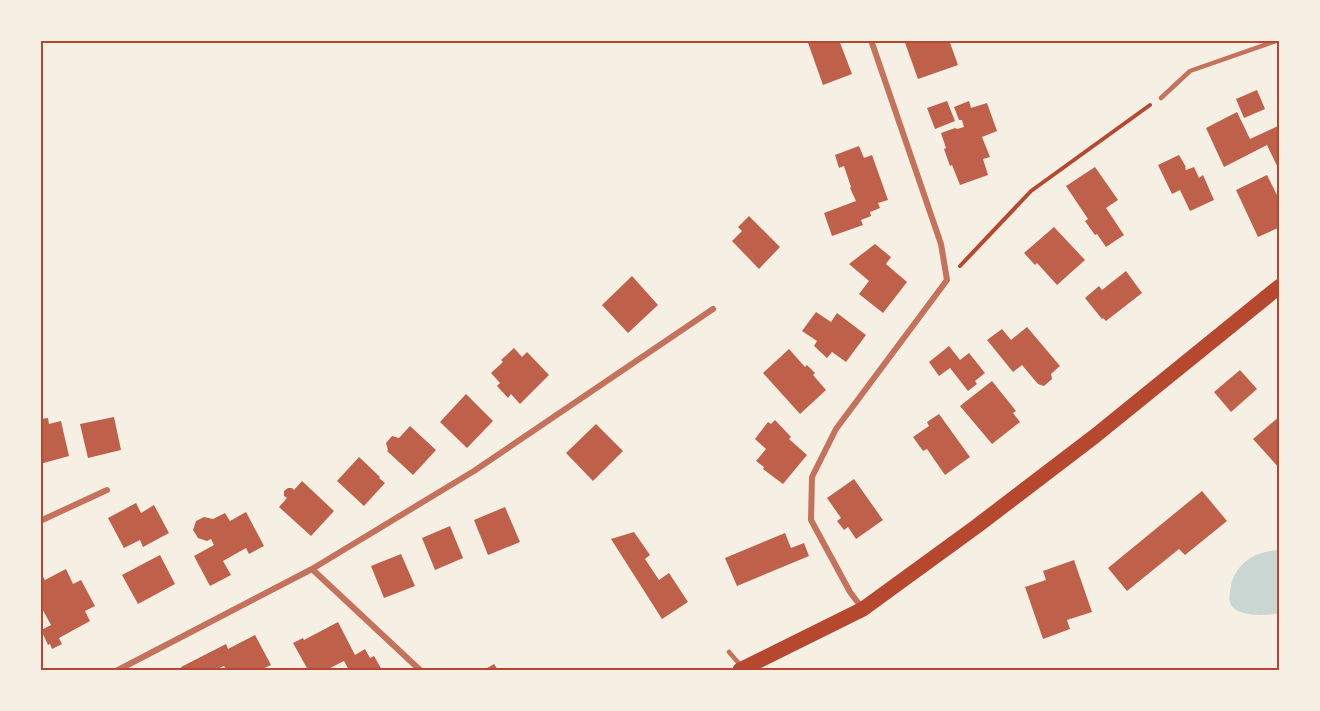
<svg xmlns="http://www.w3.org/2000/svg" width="1320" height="711" viewBox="0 0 1320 711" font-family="Raleway,sans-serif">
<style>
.water{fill:#c9d6d2}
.building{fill:#bf614a}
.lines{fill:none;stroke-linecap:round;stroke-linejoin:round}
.path{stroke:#b5482f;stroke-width:4}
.service{stroke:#c5725c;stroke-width:4.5}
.minor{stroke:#c5725c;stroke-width:6}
.primary{stroke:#b5482f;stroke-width:15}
.neatline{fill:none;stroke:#b5482f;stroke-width:2}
</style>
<rect width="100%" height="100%" fill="#f6efe4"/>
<path class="water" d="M1279,550v63c-11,3 -41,4 -48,-8 -3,-6 -1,-13 0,-19 5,-24 25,-35 48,-36z"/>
<path class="building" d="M807,40h32l13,34 -29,11z
M904,40h45l9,25 -40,14z
M1257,90l8,19 -21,9 -8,-19z
M947,101l8,20 -20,8 -8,-21z
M969,101l2,7 16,-5 10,28 -15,6 8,20 -7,2 5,16 -28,10 -8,-20 -2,1 -6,-17 2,-1 -5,-15 14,-5 2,1 7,-2 -2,-7h-3l-5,-13z
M1237,112l13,27 30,-14v47l-13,-27 -43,22 -18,-39z
M859,146l5,12 8,-3 16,45 -10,3 2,5 -10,4 1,4 -10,4 2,5 -31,11 -8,-23 32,-12 -6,-13 1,-1 -7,-21 -5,2 -4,-13z
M1179,155l7,12h-1l1,3 8,-3 5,11 4,-3 11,25 -24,11 -10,-21 -8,4 -14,-29z
M1095,167l23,33 -12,8 18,27 -18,12 -9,-13 -2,1 -10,-14 3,-2 -22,-33z
M1267,175l13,26v26l-22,10 -22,-47z
M749,216l31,31 -21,22 -27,-28 10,-10 -4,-4z
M1054,227l31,33 -28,25 -20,-22 -2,2 -11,-12z
M875,244l16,13 -5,7 21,18 -24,31 -24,-19 10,-13 -20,-17z
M1126,271l16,22 -36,28 -3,-3 -1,1 -17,-21 14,-12 3,4z
M632,276l26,29 -30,28 -26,-28z
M816,312l15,10 6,-9 29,22 -20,27 -14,-10 -5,6 -13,-12 3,-5 -15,-10z
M1027,327l33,39 -9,8 1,5 -8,7 -6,-2 -16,-19 -9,7 -26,-32 15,-11 9,11z
M949,346l11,14 9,-7 16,20 -10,8 2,3 -9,7 -18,-23 -11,8 -10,-14z
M514,348l8,9 5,-5 22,23 -29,29 -9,-10 -3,4 -11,-12 3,-3 -9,-10 12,-11 -2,-2z
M789,349l16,18 2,-2 8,8 -2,2 13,15 -26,24 -37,-41z
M1240,370l17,19 -26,23 -17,-20z
M992,381l24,30 -3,2 7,9 -28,22 -32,-38z
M466,394l27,27 -26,27 -27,-26z
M939,414l31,43 -25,18 -18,-26 -4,2 -10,-14 16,-11 -2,-4z
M1280,416v53l-27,-30z
M114,417l7,33 -33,8 -8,-34z
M48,418l1,6 12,-3 8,35 -29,8v-45z
M775,420l16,17 -2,2 18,16 -24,29 -20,-15 1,-2 -8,-6 10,-12 -11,-10 13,-17 3,2z
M596,424l27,27 -30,30 -27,-28z
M410,426l26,24 -23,25 -26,-24 1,-1 -2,-7 6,-7 7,2z
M359,457l21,20 -1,1 6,5 -21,23 -27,-25z
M854,479l29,41 -27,19 -8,-12 -4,3 -7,-9 4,-3 -14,-20z
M302,481l32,30 -23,25 -32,-29 8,-9 -3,-2v-5l4,-3h4l2,2z
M1202,491l25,30 -42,34 -6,-6 -52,42 -19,-23z
M136,503l5,10 13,-8 15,28 -26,14 -3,-7 -16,8 -16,-30z
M505,507l15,35 -32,13 -14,-35z
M246,512l18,34 -15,8 -3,-6 -23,13 8,14 -21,11 -16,-30 20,-11 -3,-6 -4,2 -9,-3 -5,-8 3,-9 8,-4 9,2 12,-6 5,8z
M450,526l13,32 -28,12 -13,-32z
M634,532l16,23 -5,4 14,21 10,-7 19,29 -26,17 -51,-80z
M785,533l6,15 13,-5 5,13 -72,30 -12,-28z
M401,554l14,32 -31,12 -13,-32z
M160,555l15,29 -37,20 -16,-29z
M1074,560l18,52 -25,8 3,9 -27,10 -18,-52 21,-7 -3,-9z
M66,569l7,15 8,-4 14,26 -10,5 5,10 -31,17 3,6 -10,5 -2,-5 -2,1 -7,-15 10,-5 -11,-20v-33l5,8z
M338,622l17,33 10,-6 5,9 4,-2 8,14h-33l-5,-9 -18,9h-18l-15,-27 10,-5 1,2z
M255,635l16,30 -11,5h-33l-3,-4 -9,4h-33l-1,-3 45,-23 2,5z
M494,664l4,6h-14z"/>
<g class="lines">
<path class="path" d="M960,266l71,-75 119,-86"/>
<path class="service" d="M1161,98l29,-27 89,-31
M729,652l13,15"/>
<path class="minor" d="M40,521l67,-31
M312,569l162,-98 239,-162
M862,608l-12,-16 -39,-72 1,-43 24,-48 111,-149 -6,-36 -70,-204
M118,670l194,-101 108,101"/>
<path class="primary" d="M740,670l123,-61 114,-83 118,-90 185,-150"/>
</g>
<rect width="1320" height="711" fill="none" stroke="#f6efe4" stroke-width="84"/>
<rect x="42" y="42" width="1236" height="627" class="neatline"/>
</svg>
